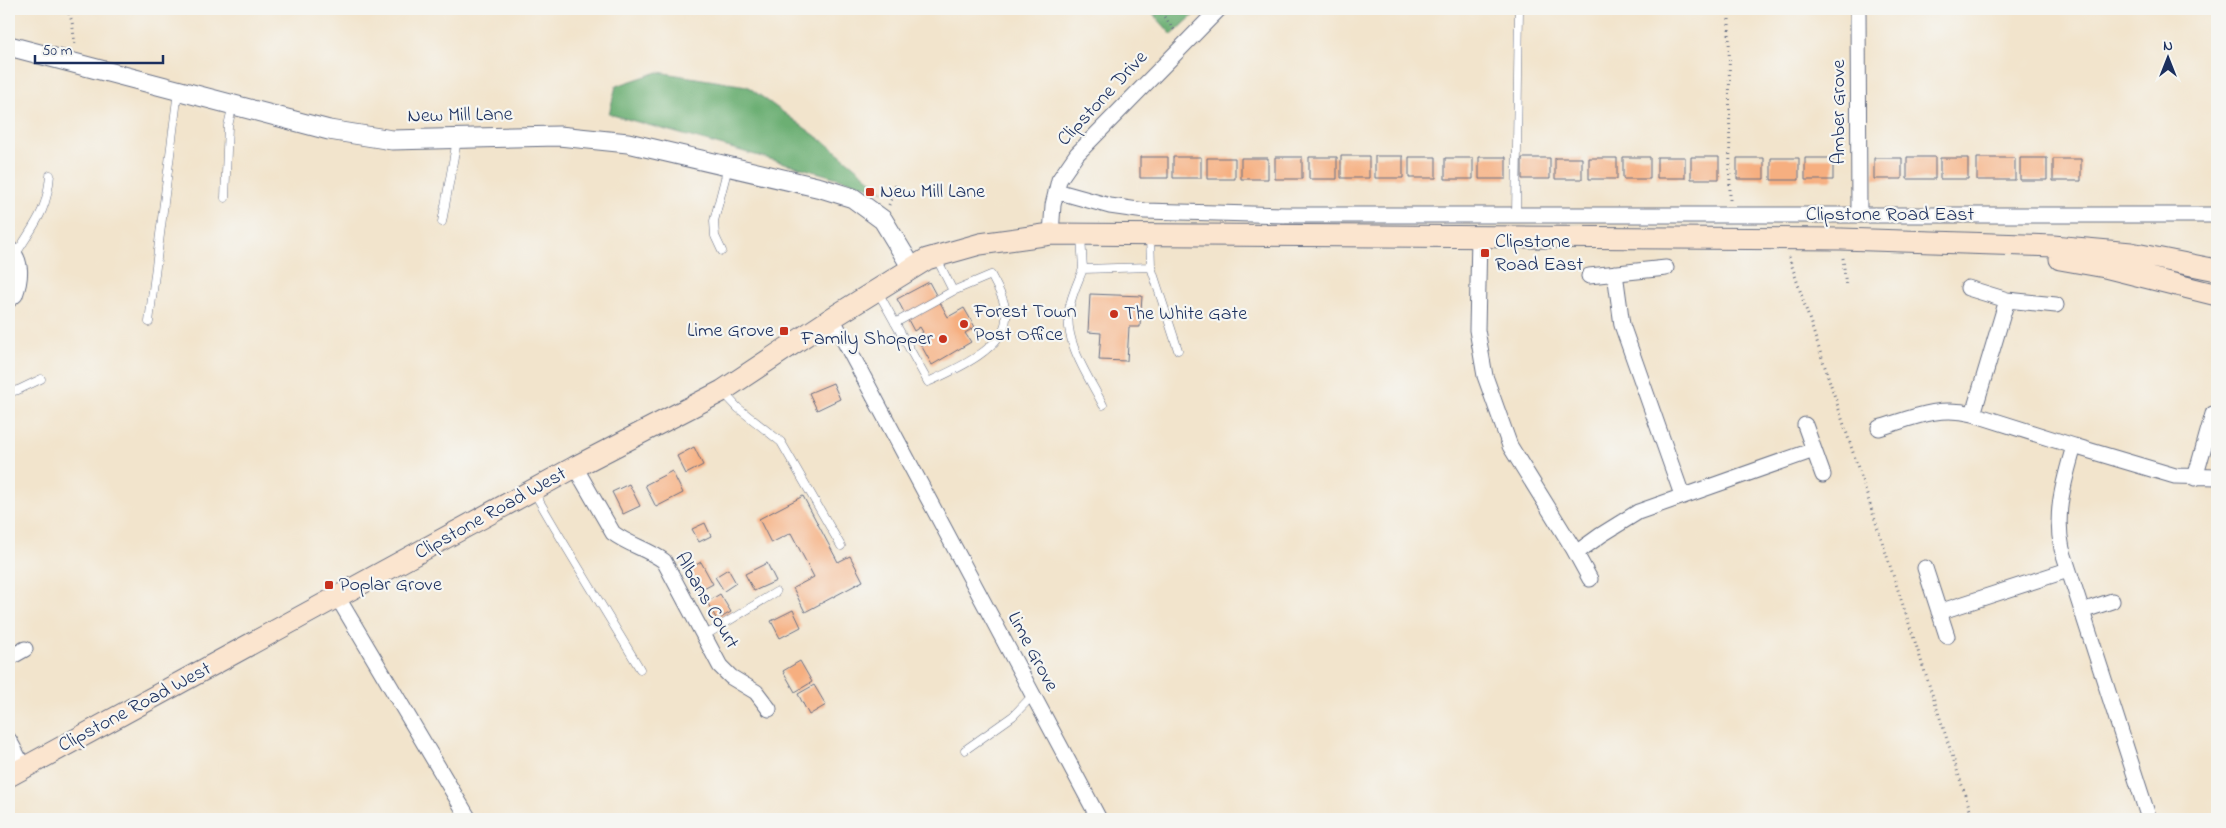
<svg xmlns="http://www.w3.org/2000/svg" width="2226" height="828" viewBox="0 0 2226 828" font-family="'Indie Flower',sans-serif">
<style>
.forest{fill:#6caf73;stroke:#446f68}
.building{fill:#f6af80}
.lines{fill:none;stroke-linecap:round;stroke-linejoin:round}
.service-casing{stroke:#666e84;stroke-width:9}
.minor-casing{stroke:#666e84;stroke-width:17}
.tertiary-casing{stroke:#666e84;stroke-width:21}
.secondary-casing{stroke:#666e84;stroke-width:23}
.path{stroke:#666e84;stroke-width:3;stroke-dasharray:1 4;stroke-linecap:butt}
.service{stroke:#fff;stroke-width:8}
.minor{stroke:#fff;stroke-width:15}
.tertiary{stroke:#fff;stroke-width:19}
.secondary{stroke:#fbe5cf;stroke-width:21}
.poi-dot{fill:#c8321e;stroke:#f6f6f2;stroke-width:2}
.labels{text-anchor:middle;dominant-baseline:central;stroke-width:4.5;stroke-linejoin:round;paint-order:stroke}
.street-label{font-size:20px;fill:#1b2f5e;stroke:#f6f6f2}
.poi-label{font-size:20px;fill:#1b2f5e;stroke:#f6f6f2;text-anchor:start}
</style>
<rect width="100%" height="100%" fill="#f6f6f2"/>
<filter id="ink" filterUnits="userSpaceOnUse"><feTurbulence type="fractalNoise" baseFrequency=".02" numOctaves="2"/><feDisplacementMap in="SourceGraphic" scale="10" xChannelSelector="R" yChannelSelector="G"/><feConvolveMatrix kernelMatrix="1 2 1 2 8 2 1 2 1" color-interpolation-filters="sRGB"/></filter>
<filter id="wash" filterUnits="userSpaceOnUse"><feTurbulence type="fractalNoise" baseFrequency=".0096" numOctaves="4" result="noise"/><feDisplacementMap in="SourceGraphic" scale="20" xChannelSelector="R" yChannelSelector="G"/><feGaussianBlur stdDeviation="1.12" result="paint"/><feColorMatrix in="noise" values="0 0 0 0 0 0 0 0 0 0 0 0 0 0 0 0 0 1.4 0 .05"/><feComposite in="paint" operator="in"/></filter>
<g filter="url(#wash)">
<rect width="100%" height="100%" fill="#f2e4cc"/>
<path class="forest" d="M1149,9h51l-28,26z
M658,72l89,14 84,61 53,44 -275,-77 7,-28z"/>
<g id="blocks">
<path class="building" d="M1341,156h28v22h-28z
M1375,156h28v22h-28z
M1140,157h28v21h-28z
M1173,157h28v21h-28z
M1275,157h27v22h-27z
M1309,157h28v22h-28z
M1409,157h27v21h-27z
M1479,157h27v22h-27z
M1623,157h27v22h-27z
M1657,157h28v21h-28z
M1691,157h28v22h-28z
M1907,157h28v22h-28z
M1207,158h28v21h-28z
M1241,158h27v21h-27z
M1445,158h28v21h-28z
M1522,158h28v21h-28z
M1555,158h27v21h-27z
M1589,158h28v21h-28z
M1737,158h27v21h-27z
M1771,158h28v22h-28z
M1805,158h28v22h-28z
M1874,158h28v21h-28z
M1940,158h28v21h-28z
M1977,158h38v22h-38z
M2020,158h27v22h-27z
M2053,159h28v22h-28z
M929,282l19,35 16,-9 11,19 -10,6 6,9 -39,23 -16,-29 7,-4 -3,-5 -6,4 -17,-32z
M1090,294l52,2 -2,31h-11l-2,34 -28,-1 2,-27 -13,-1z
M833,383l7,16 -23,11 -8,-17z
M694,447l9,18 -17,9 -9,-18z
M672,471l11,22 -27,14 -11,-22z
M629,484l11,22 -17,8 -11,-22z
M803,496l35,66 12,-6 13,25 -58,31 -12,-24 21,-11 -23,-44 -20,10 -12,-24z
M705,523l6,13 -12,6 -7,-13z
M701,562l12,22 -13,7 -11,-22z
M767,563l9,18 -22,10 -9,-17z
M728,569l8,14 -12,8 -9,-14z
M720,594l11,18 -14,8 -10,-18z
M793,610l8,17 -21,11 -9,-17z
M800,661l12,21 -17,10 -12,-21z
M814,685l12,20 -17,10 -11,-21z"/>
</g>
</g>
<g filter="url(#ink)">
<use href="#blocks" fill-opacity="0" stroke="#666e84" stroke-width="1"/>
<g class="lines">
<g class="service-casing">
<path id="service" d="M225,198l3,-72 5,-22
M1516,215l3,-206
M442,222l15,-82
M1081,236l2,33 68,-2 -1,-31
M722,251l-7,-15 -1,-15 14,-54
M16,254c19,-31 31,-42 34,-79
M936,257l17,34
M1151,267l27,83
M1083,269c-5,13 -12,27 -14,41 -5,33 20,67 34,95
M878,292l50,90c24,-11 76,-33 78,-63 1,-16 -8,-30 -15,-44l-38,16 -58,32
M149,322l29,-231
M9,392l9,-2 23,-11
M724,393l14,15 43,34 60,104
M534,492c34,60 71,118 106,177
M704,636l72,-44
M965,750l48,-34 20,-21"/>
</g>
<g class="minor-casing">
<path id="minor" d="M1858,9l1,206
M1056,191l54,15 35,5 140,4h932
M1051,234l2,-29 6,-25 18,-26 142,-145
M1479,237l-2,93 8,46 25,70 63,102 17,31
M9,248c14,12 12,31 6,47l-6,5
M1615,273l7,52 60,170
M1589,276l77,-8
M1968,288l39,12 49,5
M2007,300l-34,114 101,32
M832,318l267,501
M1805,425l18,50
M1879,428c33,-10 59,-23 94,-14
M575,467l38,66c16,12 35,16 51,28l56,105 11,11 25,15 13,17
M2195,478l18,-64
M1576,553l25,-18 37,-23 176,-62
M1925,568l22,68
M338,598l131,221
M2082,611l30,-10
M1939,612l129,-42
M9,658l16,-9
M9,740l15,28
M2149,819l-87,-270c-8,-37 2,-67 12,-103l101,30 42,1"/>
</g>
<g class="tertiary-casing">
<path id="tertiary" d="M9,46l320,84 63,10 167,-4 69,7 193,45 32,10 30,22 29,48"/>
</g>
<g class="secondary-casing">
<path id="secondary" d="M2060,259l45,8 112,28
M9,776l566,-309 147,-76 110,-73 95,-59 53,-15 71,-10 790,5 212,7 78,7 86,17"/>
</g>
<path class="path" d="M67,9l5,12 3,24
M1158,9l18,23
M1729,9l1,191
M889,205l5,-12 1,-10
M1789,257l184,562
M1843,258l3,29"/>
<use href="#service" class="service"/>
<use href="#minor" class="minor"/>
<use href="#tertiary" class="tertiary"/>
<use href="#secondary" class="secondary"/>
</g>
</g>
<g class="poi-dot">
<rect x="865" y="187" width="10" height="10" rx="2.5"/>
<rect x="1480" y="248" width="10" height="10" rx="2.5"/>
<circle cx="1114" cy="314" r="5"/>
<circle cx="964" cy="324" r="5"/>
<rect x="779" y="326" width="10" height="10" rx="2.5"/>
<circle cx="943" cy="339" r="5"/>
<rect x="324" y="580" width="10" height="10" rx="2.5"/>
</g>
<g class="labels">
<g class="street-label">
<text transform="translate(1103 99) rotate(-47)">Clipstone Drive</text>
<text transform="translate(1839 112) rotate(-90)">Amber Grove</text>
<text transform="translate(460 116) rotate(-1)">New Mill Lane</text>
<text x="1890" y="215">Clipstone Road East</text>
<text transform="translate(491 514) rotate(-29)">Clipstone Road West</text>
<text transform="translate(706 601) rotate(60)">Albans Court</text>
<text transform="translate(1032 652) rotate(62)">Lime Grove</text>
<text transform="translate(135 708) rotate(-28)">Clipstone Road West</text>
</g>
<g class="poi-label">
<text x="880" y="192">New Mill Lane</text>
<text x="1495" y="242">Clipstone<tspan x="1495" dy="23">Road East</tspan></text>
<text x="974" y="312">Forest Town<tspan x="974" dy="23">Post Office</tspan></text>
<text x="1124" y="314">The White Gate</text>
<text x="774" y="331" text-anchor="end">Lime Grove</text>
<text x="933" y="339" text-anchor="end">Family Shopper</text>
<text x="339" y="585">Poplar Grove</text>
</g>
</g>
<rect width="2226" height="828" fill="none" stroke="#f6f6f2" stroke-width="30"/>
<g transform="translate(2168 58)" stroke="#f6f6f2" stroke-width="4" paint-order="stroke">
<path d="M0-4L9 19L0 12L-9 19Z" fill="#1b2f5e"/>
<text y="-8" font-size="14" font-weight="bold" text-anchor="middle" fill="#1b2f5e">N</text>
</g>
<path d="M35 55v8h128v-8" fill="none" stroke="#1b2f5e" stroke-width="2.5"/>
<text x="42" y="55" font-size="15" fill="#1b2f5e" stroke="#f6f6f2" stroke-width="4" paint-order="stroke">50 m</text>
</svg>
